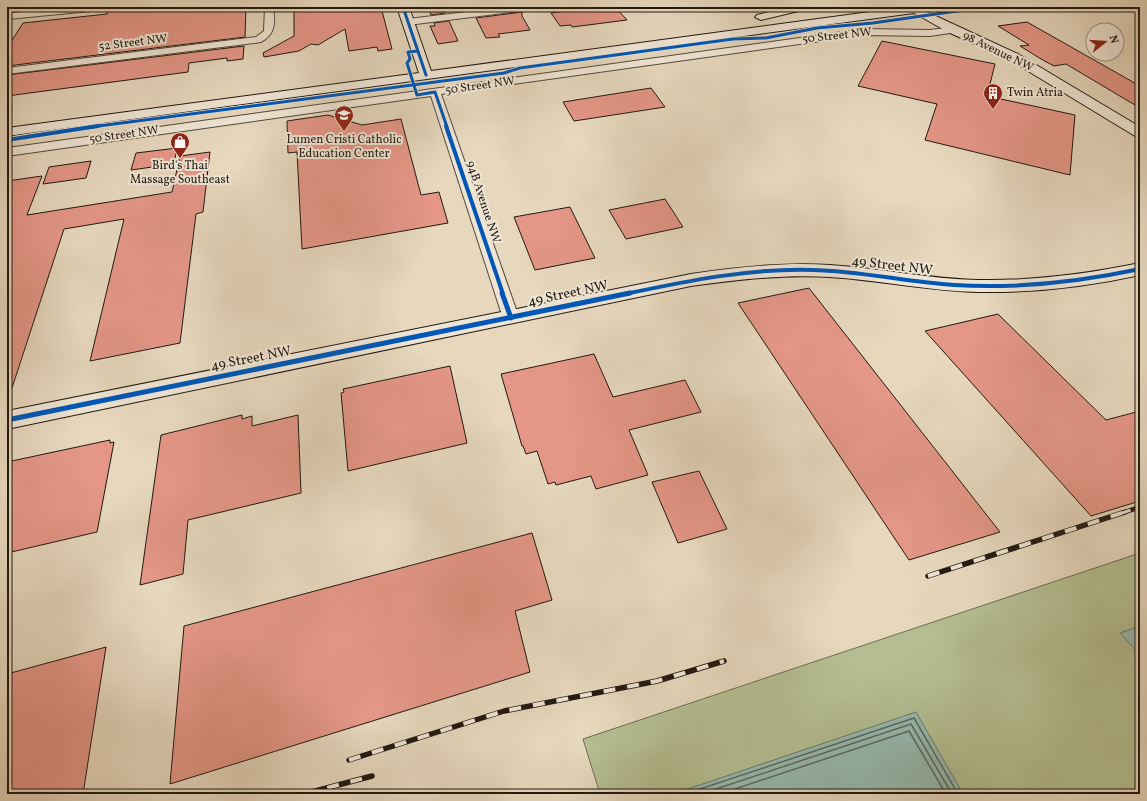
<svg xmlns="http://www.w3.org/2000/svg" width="1147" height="801" viewBox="0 0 1147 801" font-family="Vollkorn,serif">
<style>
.green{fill:#b4be92;stroke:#6a6c51}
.water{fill:#96bab0;stroke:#677a70}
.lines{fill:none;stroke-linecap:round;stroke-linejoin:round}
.shore{stroke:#5c6a60;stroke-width:1.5}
.building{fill:#e49687;stroke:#211910}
.street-casing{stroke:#52483b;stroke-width:2}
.secondary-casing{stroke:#211910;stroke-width:2}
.street{fill:#efe5d4;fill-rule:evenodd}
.secondary{fill:#efe5d4;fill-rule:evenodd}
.rail-far1-casing{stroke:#211910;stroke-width:4.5}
.rail-casing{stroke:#211910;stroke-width:5.5}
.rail-far1{stroke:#efe5d4;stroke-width:3;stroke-dasharray:9;stroke-linecap:butt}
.rail{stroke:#efe5d4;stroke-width:4;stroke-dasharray:12;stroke-linecap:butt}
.cycleway-far2-casing{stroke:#efe5d4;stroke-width:4.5}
.cycleway-far1-casing{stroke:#efe5d4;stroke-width:6}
.cycleway-casing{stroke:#efe5d4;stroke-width:8}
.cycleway-far2{stroke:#0057b8;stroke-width:3}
.cycleway-far1{stroke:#0057b8;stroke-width:4}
.cycleway{stroke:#0057b8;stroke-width:5}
.labels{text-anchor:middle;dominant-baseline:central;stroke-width:4;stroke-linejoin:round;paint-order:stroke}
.far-street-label{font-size:12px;fill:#211910;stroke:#efe5d4}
.far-poi-label{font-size:12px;fill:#211910;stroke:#efe5d4}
.street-label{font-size:14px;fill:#211910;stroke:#efe5d4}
</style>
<rect width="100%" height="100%" fill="#e6d7bd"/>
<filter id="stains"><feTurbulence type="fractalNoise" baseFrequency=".005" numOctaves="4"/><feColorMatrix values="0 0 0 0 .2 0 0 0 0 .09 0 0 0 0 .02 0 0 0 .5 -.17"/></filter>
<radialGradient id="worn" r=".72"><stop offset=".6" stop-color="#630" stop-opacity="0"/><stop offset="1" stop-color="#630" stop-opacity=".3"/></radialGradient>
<path class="green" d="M16,7h62l-66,7z
M1140,553v241h-540l-17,-55z"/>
<path class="water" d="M1140,626v29l-20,-22z
M916,712l47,82h-290z"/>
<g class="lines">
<path class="shore" d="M685,794l229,-76 44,76
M701,794l210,-70 41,70
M720,794l189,-63 37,63"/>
</g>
<path class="building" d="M108,7h138l-1,30 -238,29v-18l16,-25 84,-9z
M294,7h13l1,5 32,-5h41l11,42 -14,2 -1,-4 -28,4 -4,-22 -27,16 -7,-1 -12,7 -35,6 -1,-4 31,-17z
M428,7h14l3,6 -14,2z
M592,7h23l12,13 -47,6 -8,1 -1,-2 -11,1 -9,-13z
M522,12v4l8,14 -32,4 2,3 -14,1 -10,-20z
M449,21l9,20 -20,3 -8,-18h5l-1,-3z
M1027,22l113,64v22l-74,-44 -12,2 -13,-7 -21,-13 9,-1 -31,-19z
M882,41l113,23 -8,32 88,19 -5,60 -145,-35 12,-36 -79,-18z
M244,46l-1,13 -16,2v-3l-38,5 -1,9 -181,24v-21z
M651,88l14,19 -91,14 -11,-19z
M328,115l34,10 39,-6 20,76 18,-3 9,31 -146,26 -5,-97 -9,1 -1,-32z
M177,148l-3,16 -43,6 5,-17z
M210,152l-7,60 -7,2 -16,129 -90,18 34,-142 -60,10 -54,165 -3,-1v-212l35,-5 -15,39 145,-23 8,-36z
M91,161l-5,17 -43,6 6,-17z
M665,199l18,28 -57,12 -17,-29z
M570,207l25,51 -60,12 -21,-53z
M809,288l191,244 -91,28 -171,-257z
M998,314l108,106 34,-9v90l-49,15 -166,-185z
M594,354l19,43 72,-17 16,32 -72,18 19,45 -52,14 -5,-13 -35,9 -1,-3 -7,2 -11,-33 -11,3 -3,-8h-1l-21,-72z
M450,366l17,77 -119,28 -7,-78 3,-1 -1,-3z
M242,415v4l10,-3v10l46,-11 3,78 -113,27 -5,54 -43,11 21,-150z
M110,440v3l4,-1 -17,90 -90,21v-91z
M699,471l28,58 -49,14 -26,-61z
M532,533l20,67 -37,11 15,61 -360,112 14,-158z
M106,647l-23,147h-76v-120z"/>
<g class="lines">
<g class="street-casing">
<path id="street" d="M7,7h8l-3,6 62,-6h31l-4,3 -93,9z
M265,7h8c2,15 3,27 -12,35l-254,32v-6l249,-31 8,-6z
M508,7h25l-4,3 -121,15 -4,-3 4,-3z
M954,27l3,1v4l-27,4 -66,-1 -423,59 78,224 -3,4 -5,1 -5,-1 -3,-4 -72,-222 -424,60v-8l857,-119 66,1z"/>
</g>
<g class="secondary-casing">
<path id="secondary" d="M397,7h12l22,64 476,-64h35l-2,2 -13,3 91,42 122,73v10l-5,-1 -125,-76 -60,-27 -36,-20 -907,123v-8l412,-55z
M789,7h20l-2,2 -46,11 -6,-3 2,-2z
M1140,263v12c-54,12 -107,18 -162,17 -50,-1 -99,-12 -148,-15 -46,-3 -93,3 -139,9l-684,143v-18l684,-137c46,-7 93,-12 139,-9 49,3 98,14 148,15 54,1 108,-6 162,-17z"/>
</g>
<use href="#street" class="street"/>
<use href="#secondary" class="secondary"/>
<g class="rail-far1-casing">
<path id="rail-far1" d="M1122,513l18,-6"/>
</g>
<g class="rail-casing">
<path id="rail" d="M928,576l197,-64
M349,760l155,-49 153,-30 67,-20
M304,794l68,-18"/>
</g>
<use href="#rail-far1" class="rail-far1"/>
<use href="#rail" class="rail"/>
<g class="cycleway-far2-casing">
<path id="cycleway-far2" d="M403,7l23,68
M418,51l-10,1 2,7 -3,4 10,32 18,-3 12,35
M91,127l413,-54 16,-5 213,-29 33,-1 51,-10 56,-5 112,-16"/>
</g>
<g class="cycleway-far1-casing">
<path id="cycleway-far1" d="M446,126l57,168
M7,140l91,-14
M625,294c62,-13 124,-26 188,-24 47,1 94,12 141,15 63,4 125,-3 186,-16"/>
</g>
<g class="cycleway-casing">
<path id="cycleway" d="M502,293l9,25
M7,420l623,-127"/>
</g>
<use href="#cycleway-far2" class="cycleway-far2"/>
<use href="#cycleway-far1" class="cycleway-far1"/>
<use href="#cycleway" class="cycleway"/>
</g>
<defs>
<g id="building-pin" transform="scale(1)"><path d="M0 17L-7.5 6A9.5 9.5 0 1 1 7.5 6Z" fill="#8f2418" stroke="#efe5d4"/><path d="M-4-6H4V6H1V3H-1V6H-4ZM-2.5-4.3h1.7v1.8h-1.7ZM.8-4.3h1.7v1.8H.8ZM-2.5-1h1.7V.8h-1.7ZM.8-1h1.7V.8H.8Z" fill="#fff"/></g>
<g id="university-pin" transform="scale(1)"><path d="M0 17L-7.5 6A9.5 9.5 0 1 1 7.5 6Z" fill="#8f2418" stroke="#efe5d4"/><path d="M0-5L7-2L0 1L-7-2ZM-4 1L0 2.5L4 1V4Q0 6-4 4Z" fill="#fff"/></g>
<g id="shop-pin" transform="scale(1)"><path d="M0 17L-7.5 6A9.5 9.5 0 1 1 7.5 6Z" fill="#8f2418" stroke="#efe5d4"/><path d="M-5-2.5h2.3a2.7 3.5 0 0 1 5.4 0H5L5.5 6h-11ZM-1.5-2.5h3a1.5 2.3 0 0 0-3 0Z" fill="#fff"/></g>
</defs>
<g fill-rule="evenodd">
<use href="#building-pin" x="993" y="93"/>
<use href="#university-pin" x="344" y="115"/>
<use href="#shop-pin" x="180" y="142"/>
</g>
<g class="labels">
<g class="far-street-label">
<text transform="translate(837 36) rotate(-6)">50 Street NW</text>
<text transform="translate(133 43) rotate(-7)">52 Street NW</text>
<text transform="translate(998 52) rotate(26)">98 Avenue NW</text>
<text transform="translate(480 86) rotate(-8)">50 Street NW</text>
<text transform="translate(124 135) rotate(-8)">50 Street NW</text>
<text transform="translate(483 202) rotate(72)">94B Avenue NW</text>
</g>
<g class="far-poi-label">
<text x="1007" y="93" text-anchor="start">Twin Atria</text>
<text x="344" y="140">Lumen Cristi Catholic<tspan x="344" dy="14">Education Center</tspan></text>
<text x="180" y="166">Bird's Thai<tspan x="180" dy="14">Massage Southeast</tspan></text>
</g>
<g class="street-label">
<text transform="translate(892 266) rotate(7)">49 Street NW</text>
<text transform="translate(568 294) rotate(-12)">49 Street NW</text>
<text transform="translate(251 359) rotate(-11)">49 Street NW</text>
</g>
</g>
<rect width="1147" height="801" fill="none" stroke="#e6d7bd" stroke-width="24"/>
<rect x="8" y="8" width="1131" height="785" fill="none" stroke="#211910" stroke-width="2"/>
<rect x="12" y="12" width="1123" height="777" fill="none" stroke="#211910"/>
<g transform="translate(1105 42) rotate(73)"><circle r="19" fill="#efe5d4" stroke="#9d9386"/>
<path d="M0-3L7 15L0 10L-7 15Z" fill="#8f2418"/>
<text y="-6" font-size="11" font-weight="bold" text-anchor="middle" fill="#211910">N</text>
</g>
<rect width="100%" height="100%" filter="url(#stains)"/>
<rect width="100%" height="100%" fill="url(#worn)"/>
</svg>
